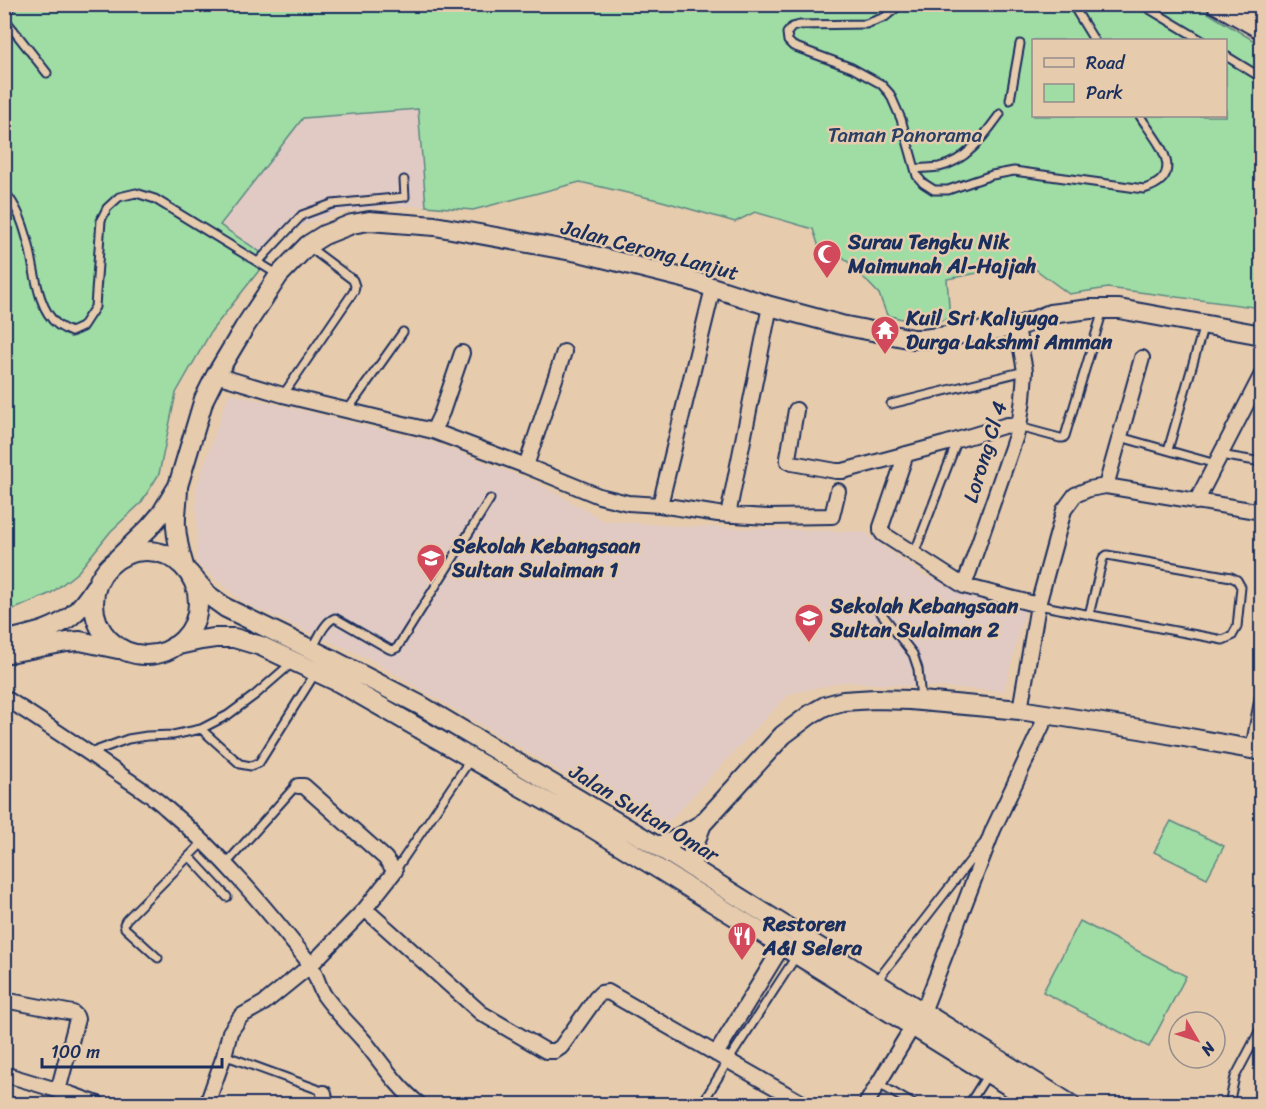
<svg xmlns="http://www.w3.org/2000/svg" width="1266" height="1109" viewBox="0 0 1266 1109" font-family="Sriracha,sans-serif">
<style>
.built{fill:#e0cac3}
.green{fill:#9fdda5;stroke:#5d8682;stroke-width:1.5;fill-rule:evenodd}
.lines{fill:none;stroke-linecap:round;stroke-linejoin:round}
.lane-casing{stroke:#1b2f5e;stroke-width:11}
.street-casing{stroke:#1b2f5e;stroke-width:18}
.secondary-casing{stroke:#1b2f5e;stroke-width:22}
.lane{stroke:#e6cbad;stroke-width:7}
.street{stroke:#e6cbad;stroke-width:14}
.secondary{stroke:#e6cbad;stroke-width:18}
.labels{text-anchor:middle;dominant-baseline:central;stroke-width:5;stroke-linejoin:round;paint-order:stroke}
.park-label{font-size:21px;fill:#284065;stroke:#e6cbad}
.poi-label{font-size:21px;font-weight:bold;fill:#1b2f5e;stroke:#e6cbad;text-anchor:start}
.street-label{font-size:21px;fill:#1b2f5e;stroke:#e6cbad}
</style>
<rect width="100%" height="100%" fill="#e6cbad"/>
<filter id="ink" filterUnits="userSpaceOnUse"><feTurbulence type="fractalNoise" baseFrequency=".0167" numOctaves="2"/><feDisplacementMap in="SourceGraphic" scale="12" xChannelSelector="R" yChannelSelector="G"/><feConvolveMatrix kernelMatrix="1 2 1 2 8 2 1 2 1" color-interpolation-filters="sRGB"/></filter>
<g filter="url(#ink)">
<path class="built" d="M419,109l7,97h-41l-49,7 -36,13 -31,32 -49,-33 83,-107z
M229,393l200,48 107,41 67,38 74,6 187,6 60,44 103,27 -23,88 -161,-9 -54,12 -130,138 -128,-78 -163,-96 -122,-54 -49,-40 -1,-76z"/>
<path class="green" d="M4,5h1191l66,40v263l-153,-20 -39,6 -42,-31 -80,16 3,40 -33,4 -30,-8 -8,-21 -16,-17 -22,-22 -22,-8 -6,-18 -58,-17 -20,10 -73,-21 -82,-19 -107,28 -47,-4 -8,-97 -115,9 -83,107 49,33 -57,72 -36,63 -17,81 -18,29 -30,28 -33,41 -27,21 -34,15 -12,3zM1034,40h192v76h-192z
M1171,821l53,25 -17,32 -53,-26z
M1080,921l106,55 -37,71 -106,-55z"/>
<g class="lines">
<g class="lane-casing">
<path id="lane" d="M901,4l-16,13 -19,7 -66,1 -8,2 -5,6 1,8 5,5 59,22 29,16 9,10 11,25 16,57 6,7 11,7h14l44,-15 22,-4 130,18c46,-14 11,-49 -4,-73
M1072,4l22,36
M1144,4l7,6 50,30
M4,12l10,-8
M4,18l43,55
M1226,56l36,22
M1010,100l10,-56
M915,169c8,-1 16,-1 24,-2 28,-6 45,-31 61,-53
M4,191c13,15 19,32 24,51 7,25 8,66 30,83 4,3 9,5 13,7l11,-5 13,-20 6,-87 6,-12 12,-11 17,-4 19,6 122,75
M258,262l44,-47 30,-11 73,-7 -1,-17
M283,395l71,-104 1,-5 -2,-6 -44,-33
M891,404l134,-33
M347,411l56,-79
M1019,427l41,11h3l2,-2 38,-126
M1120,437l96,27
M1168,450l36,-125
M1220,455l42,7
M914,554l44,-115
M1038,605l185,35 9,-4 5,-9 4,-40 -4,-7 -6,-3 -124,-22 -4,3 -14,57
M878,609l35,45 5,15 3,30
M312,649c6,-10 12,-27 23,-31l54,31 3,1 5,-2 93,-149
M1260,704h-2l4,-22
M201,729l39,35 11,2 8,-3 57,-91
M1250,746l8,-42
M90,753l38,-14 19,-3 26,-1 28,-6 27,-14 27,-20 38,-33
M189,856l38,41
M225,865l68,-76 5,-3
M395,871l75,-111
M158,958l-33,-30 -1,-4 2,-4 77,-78
M876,982l107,-138
M224,1056l8,2 85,31 7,4
M879,1084l34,20
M702,1104l26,-43 69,-106
M969,1104l19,-30
M1229,1104l6,-27 27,-51"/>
</g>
<g class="street-casing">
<path id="street" d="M1142,358l-36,128 156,26
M216,375l67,20 150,36 93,35 73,30 29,7 32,2 58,9 50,3 64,-1 6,-25
M796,410l-8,48v3l4,2 44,8h7l101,-27 63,-19 12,2
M433,431l9,-19 20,-59
M906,454l-25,73v4l2,3 81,52 74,19
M526,466l38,-114
M1196,502l66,-128
M660,505l53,-217
M728,515l42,-209
M964,586l55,-159 4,-28 2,-28 -8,-44
M4,697c40,26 80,52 118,79 15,10 31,20 44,32 55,46 101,101 145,157 5,10 7,20 13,30 11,16 27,31 40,46 18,22 33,46 55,63
M1020,710l18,-105 26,-95 11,-15 14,-6 17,-3
M365,909l116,104 65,38h9l6,-4 35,-49 5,-5 7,-1 196,112
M4,1000l69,13 3,3 1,3 -19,72
M923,1012l70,-182 54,-115
M716,1054l67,-109
M4,1074l66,20 28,10
M207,1104l17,-48 6,-24 11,-16 23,-13 47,-38 54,-56 30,-38 -10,-13 -81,-72h-6
M323,1104l2,-5 -1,-6
M866,1104l47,-78"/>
</g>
<g class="secondary-casing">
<path id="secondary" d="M1216,4l46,26
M1252,4l10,6
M178,487c0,13 -3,28 -2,40 1,14 4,26 8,39
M94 603a52 52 0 1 1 104 0a52 52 0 1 1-104 0Z
M117,559l32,-31 12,-14 17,-28 26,-87 12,-24 28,-47 35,-53 29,-30 16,-10 28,-11 17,-3 66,5 148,27 104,26 83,27 71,19 72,14h10l94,-12 33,-13 40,-5h29l143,26
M189,573l19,22 18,13 105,51 89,46 237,141 413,258
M4,641c23,-6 49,-10 67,-25 10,-8 17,-18 24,-29
M174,646l27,-6 14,-2h19l27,8 77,36 248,142 452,280
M4,654l63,-12 13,-1 38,8
M657,846l14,-4 31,-18 81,-89 28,-21 14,-8 18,-5 32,-2 35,1 110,10 120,19 122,22
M692,868c-1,-16 4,-29 10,-44"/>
</g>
<use href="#lane" class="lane"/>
<use href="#street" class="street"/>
<use href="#secondary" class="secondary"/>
</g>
</g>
<defs>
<g id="mosque-pin" transform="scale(1.5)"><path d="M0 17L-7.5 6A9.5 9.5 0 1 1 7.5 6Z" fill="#d1495b" stroke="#e6cbad"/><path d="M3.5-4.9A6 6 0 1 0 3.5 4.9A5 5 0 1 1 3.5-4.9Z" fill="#fff"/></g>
<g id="temple-pin" transform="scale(1.5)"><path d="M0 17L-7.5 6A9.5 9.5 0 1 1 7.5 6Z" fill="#d1495b" stroke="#e6cbad"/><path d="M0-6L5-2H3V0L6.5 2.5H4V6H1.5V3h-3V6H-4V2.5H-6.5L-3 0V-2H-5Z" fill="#fff"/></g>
<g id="school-pin" transform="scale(1.5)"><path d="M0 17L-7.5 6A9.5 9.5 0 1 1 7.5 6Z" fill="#d1495b" stroke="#e6cbad"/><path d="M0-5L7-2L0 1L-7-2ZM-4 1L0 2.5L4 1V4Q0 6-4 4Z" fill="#fff"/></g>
<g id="restaurant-pin" transform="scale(1.5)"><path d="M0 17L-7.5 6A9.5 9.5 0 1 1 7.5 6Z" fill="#d1495b" stroke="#e6cbad"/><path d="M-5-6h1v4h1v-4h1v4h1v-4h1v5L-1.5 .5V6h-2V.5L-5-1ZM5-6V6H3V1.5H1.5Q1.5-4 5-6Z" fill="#fff"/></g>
</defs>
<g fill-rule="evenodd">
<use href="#mosque-pin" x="827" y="254"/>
<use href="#temple-pin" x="885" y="330"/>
<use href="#school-pin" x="431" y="558"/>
<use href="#school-pin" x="809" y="618"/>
<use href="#restaurant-pin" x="742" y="936"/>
</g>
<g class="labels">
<g class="park-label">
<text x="905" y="135">Taman Panorama</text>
</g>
<g class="poi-label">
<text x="848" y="242">Surau Tengku Nik<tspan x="848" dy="24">Maimunah Al-Hajjah</tspan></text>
<text x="906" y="318">Kuil Sri Kaliyuga<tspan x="906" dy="24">Durga Lakshmi Amman</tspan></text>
<text x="452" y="546">Sekolah Kebangsaan<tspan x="452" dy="24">Sultan Sulaiman 1</tspan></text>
<text x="830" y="606">Sekolah Kebangsaan<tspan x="830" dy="24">Sultan Sulaiman 2</tspan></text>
<text x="763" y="924">Restoren<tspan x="763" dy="24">A&amp;I Selera</tspan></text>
</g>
<g class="street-label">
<text transform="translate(650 250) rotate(15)">Jalan Cerong Lanjut</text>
<text transform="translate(985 452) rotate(-73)">Lorong Cl 4</text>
<text transform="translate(644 813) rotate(31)">Jalan Sultan Omar</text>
</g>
</g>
<rect width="1266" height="1109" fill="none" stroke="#e6cbad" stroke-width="24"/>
<rect x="12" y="12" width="1242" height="1085" fill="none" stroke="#1b2f5e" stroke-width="2" filter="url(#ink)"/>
<rect x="1032" y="39" width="195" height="78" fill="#e6cbad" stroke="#958d8d" stroke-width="1.5"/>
<rect x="1044" y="58" width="30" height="9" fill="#e6cbad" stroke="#958d8d" stroke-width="1.5"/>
<text x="1086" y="69" font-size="18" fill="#1b2f5e">Road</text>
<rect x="1044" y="84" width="30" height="18" fill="#9fdda5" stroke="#958d8d" stroke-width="1.5"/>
<text x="1086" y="99" font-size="18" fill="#1b2f5e">Park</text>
<g transform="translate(1197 1040) rotate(129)"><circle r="28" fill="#e6cbad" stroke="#958d8d" stroke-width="1.5"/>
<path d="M0-4.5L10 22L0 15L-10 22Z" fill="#d1495b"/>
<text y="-9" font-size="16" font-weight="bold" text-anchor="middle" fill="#1b2f5e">N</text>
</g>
<path d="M42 1058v9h180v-9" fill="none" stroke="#1b2f5e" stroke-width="3"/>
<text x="51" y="1058" font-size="18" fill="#1b2f5e" stroke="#e6cbad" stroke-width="4.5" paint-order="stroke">100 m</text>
</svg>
